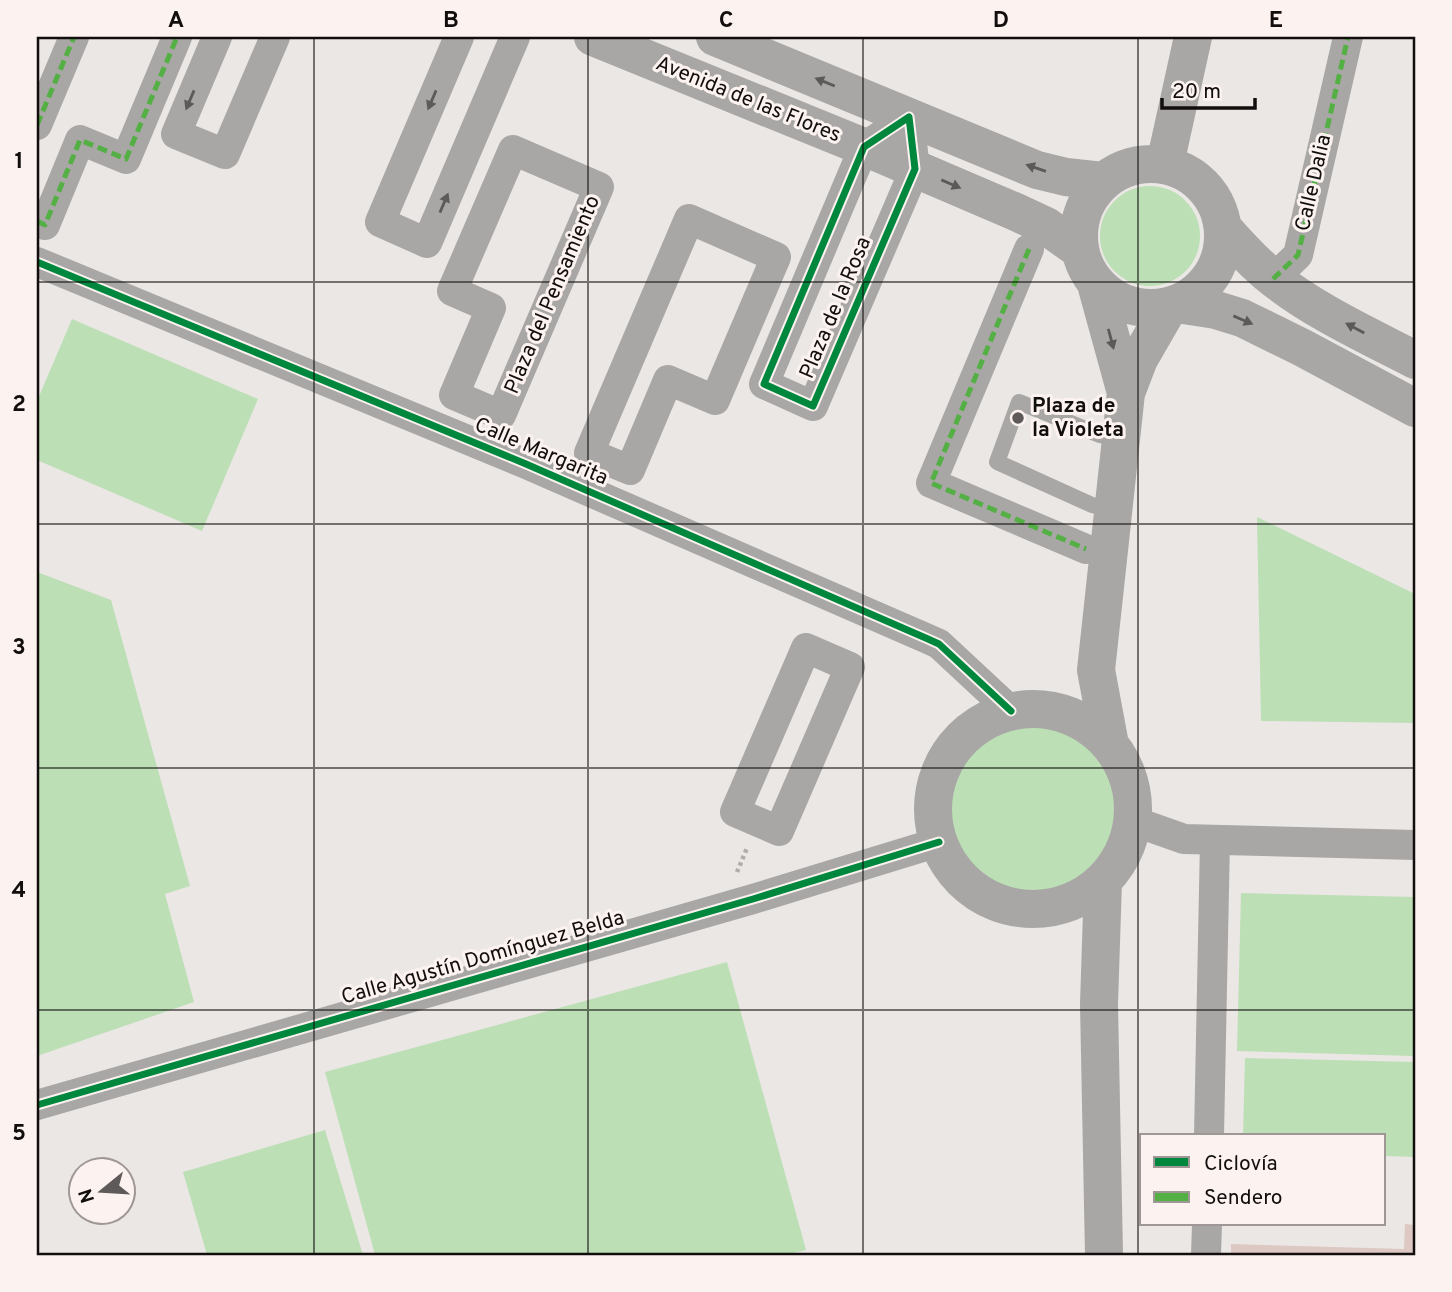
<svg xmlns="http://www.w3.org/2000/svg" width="1452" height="1292" viewBox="0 0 1452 1292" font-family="Overpass,sans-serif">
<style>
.green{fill:#bcdfb5}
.building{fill:#ddc8c3;filter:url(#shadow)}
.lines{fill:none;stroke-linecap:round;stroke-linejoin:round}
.path{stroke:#afadac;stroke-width:4.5;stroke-dasharray:3.5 3.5;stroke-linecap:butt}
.lane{stroke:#a9a7a6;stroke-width:16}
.street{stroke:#a9a7a6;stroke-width:30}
.secondary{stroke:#a8a7a5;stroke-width:38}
.quiet{stroke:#54b044;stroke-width:5;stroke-dasharray:10 5;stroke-linecap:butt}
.cycleway-casing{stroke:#fcf3f0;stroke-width:11}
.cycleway{stroke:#00873e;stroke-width:7}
.oneway{fill:#5c5a59}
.oneway2{fill:#5d5a5a}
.grid{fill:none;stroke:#110e0d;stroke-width:2;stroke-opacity:0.55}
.poi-dot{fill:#5d5a59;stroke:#fcf3f0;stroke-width:2.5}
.labels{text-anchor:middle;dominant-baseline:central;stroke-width:6;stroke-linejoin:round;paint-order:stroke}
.street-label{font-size:21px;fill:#110e0d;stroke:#fcf3f0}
.poi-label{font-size:21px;font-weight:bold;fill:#110e0d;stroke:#fcf3f0;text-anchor:start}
.neatline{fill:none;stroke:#110e0d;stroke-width:2.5}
.grid-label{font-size:23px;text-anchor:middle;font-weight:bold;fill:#110e0d}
</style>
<defs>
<filter id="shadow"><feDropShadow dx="6" dy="6" stdDeviation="0" flood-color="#0004"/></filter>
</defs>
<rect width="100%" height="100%" fill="#ebe7e5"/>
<path class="green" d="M1100 236a50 50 0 1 1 100 0a50 50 0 1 1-100 0Z
M72,319l186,80 -56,132 -165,-71v-59z
M1257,517l158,77v129l-154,-2z
M37,572l74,28 79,286 -25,8 29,108 -157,54z
M950 810a85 85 0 1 1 170 0a85 85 0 1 1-170 0Z
M1241,893l174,4v159l-178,-5z
M727,962l79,288 -21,5h-410l-50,-183z
M1245,1058l170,4v95l-31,-1v-20h-141z
M325,1130l38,125h-156l-24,-83z"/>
<path class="building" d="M1405,1224l10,1v30h-184v-11l173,5z"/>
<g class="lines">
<path class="path" d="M737,872l10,-24"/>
<path class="lane" d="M1112,510l-20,-5 -95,-43 22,-60 81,33 21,3"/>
<path class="street" d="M217,37l-41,97 49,20 50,-117
M459,37l-79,185 47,21 88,-206
M909,117l6,52 -102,237 -49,-22 100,-237z
M37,125l37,-88
M513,150l86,37 -98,228 -47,-20 37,-87 -39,-17z
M689,219l87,38 -61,143 -47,-20 -38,90 -41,-17z
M37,221l8,4 35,-85 46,19 51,-122
M1029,249l-98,234 155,66
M37,262l489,202 402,175 11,5 72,67
M1273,279l25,-24 50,-218
M806,648l44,19 -71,164 -44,-19z
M1133,821l51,18 231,6
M37,1105l716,-206 186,-57
M1209,1136l6,-296
M1206,1255l1,-31"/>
<path class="secondary" d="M593,37l271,110 152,65 30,14 34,24
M715,37l322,133 29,7 37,4
M1079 236a72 72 0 1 1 144 0a72 72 0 1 1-144 0Z
M1165,164l28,-127
M1223,228c16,18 32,36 50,50 43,34 94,57 142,82
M1096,284l30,109
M1177,304l39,6 26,8 59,29 114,61
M933 809a100 100 0 1 1 200 0a100 100 0 1 1-200 0Z
M1110,745l-14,-75 30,-277 13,-34 30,-52
M1103,881l-4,123 5,251"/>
<path class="quiet" d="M37,125l37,-88
M37,221l8,4 35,-85 46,19 51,-122
M1029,249l-98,234 155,66
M1273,279l25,-24 50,-218"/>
<g class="cycleway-casing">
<path id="cycleway" d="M909,117l6,52 -102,237 -49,-22 100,-237z
M37,262l489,202 402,175 11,5 72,67
M37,1105l716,-206 186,-57"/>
</g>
<use href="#cycleway" class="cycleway"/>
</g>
<defs><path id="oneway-solid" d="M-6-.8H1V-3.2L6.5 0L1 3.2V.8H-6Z" transform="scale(1.75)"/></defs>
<g class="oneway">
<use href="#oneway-solid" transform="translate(825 82) rotate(-158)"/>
<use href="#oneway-solid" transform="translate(1036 168) rotate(-161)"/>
<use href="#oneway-solid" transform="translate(951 184) rotate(23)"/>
<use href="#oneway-solid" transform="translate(1243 320) rotate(23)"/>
<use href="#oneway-solid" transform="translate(1355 328) rotate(-152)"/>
<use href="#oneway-solid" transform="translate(1111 339) rotate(75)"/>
</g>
<g class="oneway2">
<use href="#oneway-solid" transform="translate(190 100) rotate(113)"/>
<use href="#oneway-solid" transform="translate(432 100) rotate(113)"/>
<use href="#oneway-solid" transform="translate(444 203) rotate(-67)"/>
</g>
<path class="grid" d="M314,37v1218M588,37v1218M863,37v1218M1138,37v1218M37,282h1378M37,524h1378M37,768h1378M37,1010h1378"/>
<circle class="poi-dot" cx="1018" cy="418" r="7"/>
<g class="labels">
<g class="street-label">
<text transform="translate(748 100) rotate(22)">Avenida de las Flores</text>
<text transform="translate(1314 183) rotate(-77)">Calle Dalia</text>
<text transform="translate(553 295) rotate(-67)">Plaza del Pensamiento</text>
<text transform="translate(836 308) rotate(-67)">Plaza de la Rosa</text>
<text transform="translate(541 452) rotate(23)">Calle Margarita</text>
<text transform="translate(483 958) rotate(-16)">Calle Agustín Domínguez Belda</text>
</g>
<g class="poi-label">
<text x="1032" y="406">Plaza de<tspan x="1032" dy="24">la Violeta</tspan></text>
</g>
</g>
<rect width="1452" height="1292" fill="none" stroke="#fcf3f0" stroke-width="77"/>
<rect x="1140" y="1134" width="245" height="91" fill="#fcf3f0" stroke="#9e9795" stroke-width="2"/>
<rect x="1154" y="1157" width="35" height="10" fill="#00873e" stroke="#9e9795" stroke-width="2"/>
<text x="1204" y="1170" font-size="21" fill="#110e0d">Ciclovía</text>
<rect x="1154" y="1192" width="35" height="10" fill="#54b044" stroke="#9e9795" stroke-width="2"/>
<text x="1204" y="1204" font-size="21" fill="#110e0d">Sendero</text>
<g transform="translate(102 1191) rotate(252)"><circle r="33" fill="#fcf3f0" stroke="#9e9795" stroke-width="2"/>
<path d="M0-5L12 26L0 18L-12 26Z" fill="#5d5a59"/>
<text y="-10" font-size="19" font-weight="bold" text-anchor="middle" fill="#110e0d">N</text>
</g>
<path d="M1162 98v10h93v-10" fill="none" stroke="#110e0d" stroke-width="3.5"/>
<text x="1172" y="98" font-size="21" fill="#110e0d" stroke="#fcf3f0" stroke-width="5" paint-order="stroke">20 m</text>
<rect x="38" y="38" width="1376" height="1216" class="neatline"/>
<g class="grid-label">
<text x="176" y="27">A</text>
<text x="451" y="27">B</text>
<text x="726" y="27">C</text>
<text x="1001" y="27">D</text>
<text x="1276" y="27">E</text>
<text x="19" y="168">1</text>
<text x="19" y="411">2</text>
<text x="19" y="654">3</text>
<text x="19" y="897">4</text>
<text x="19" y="1140">5</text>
</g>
</svg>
